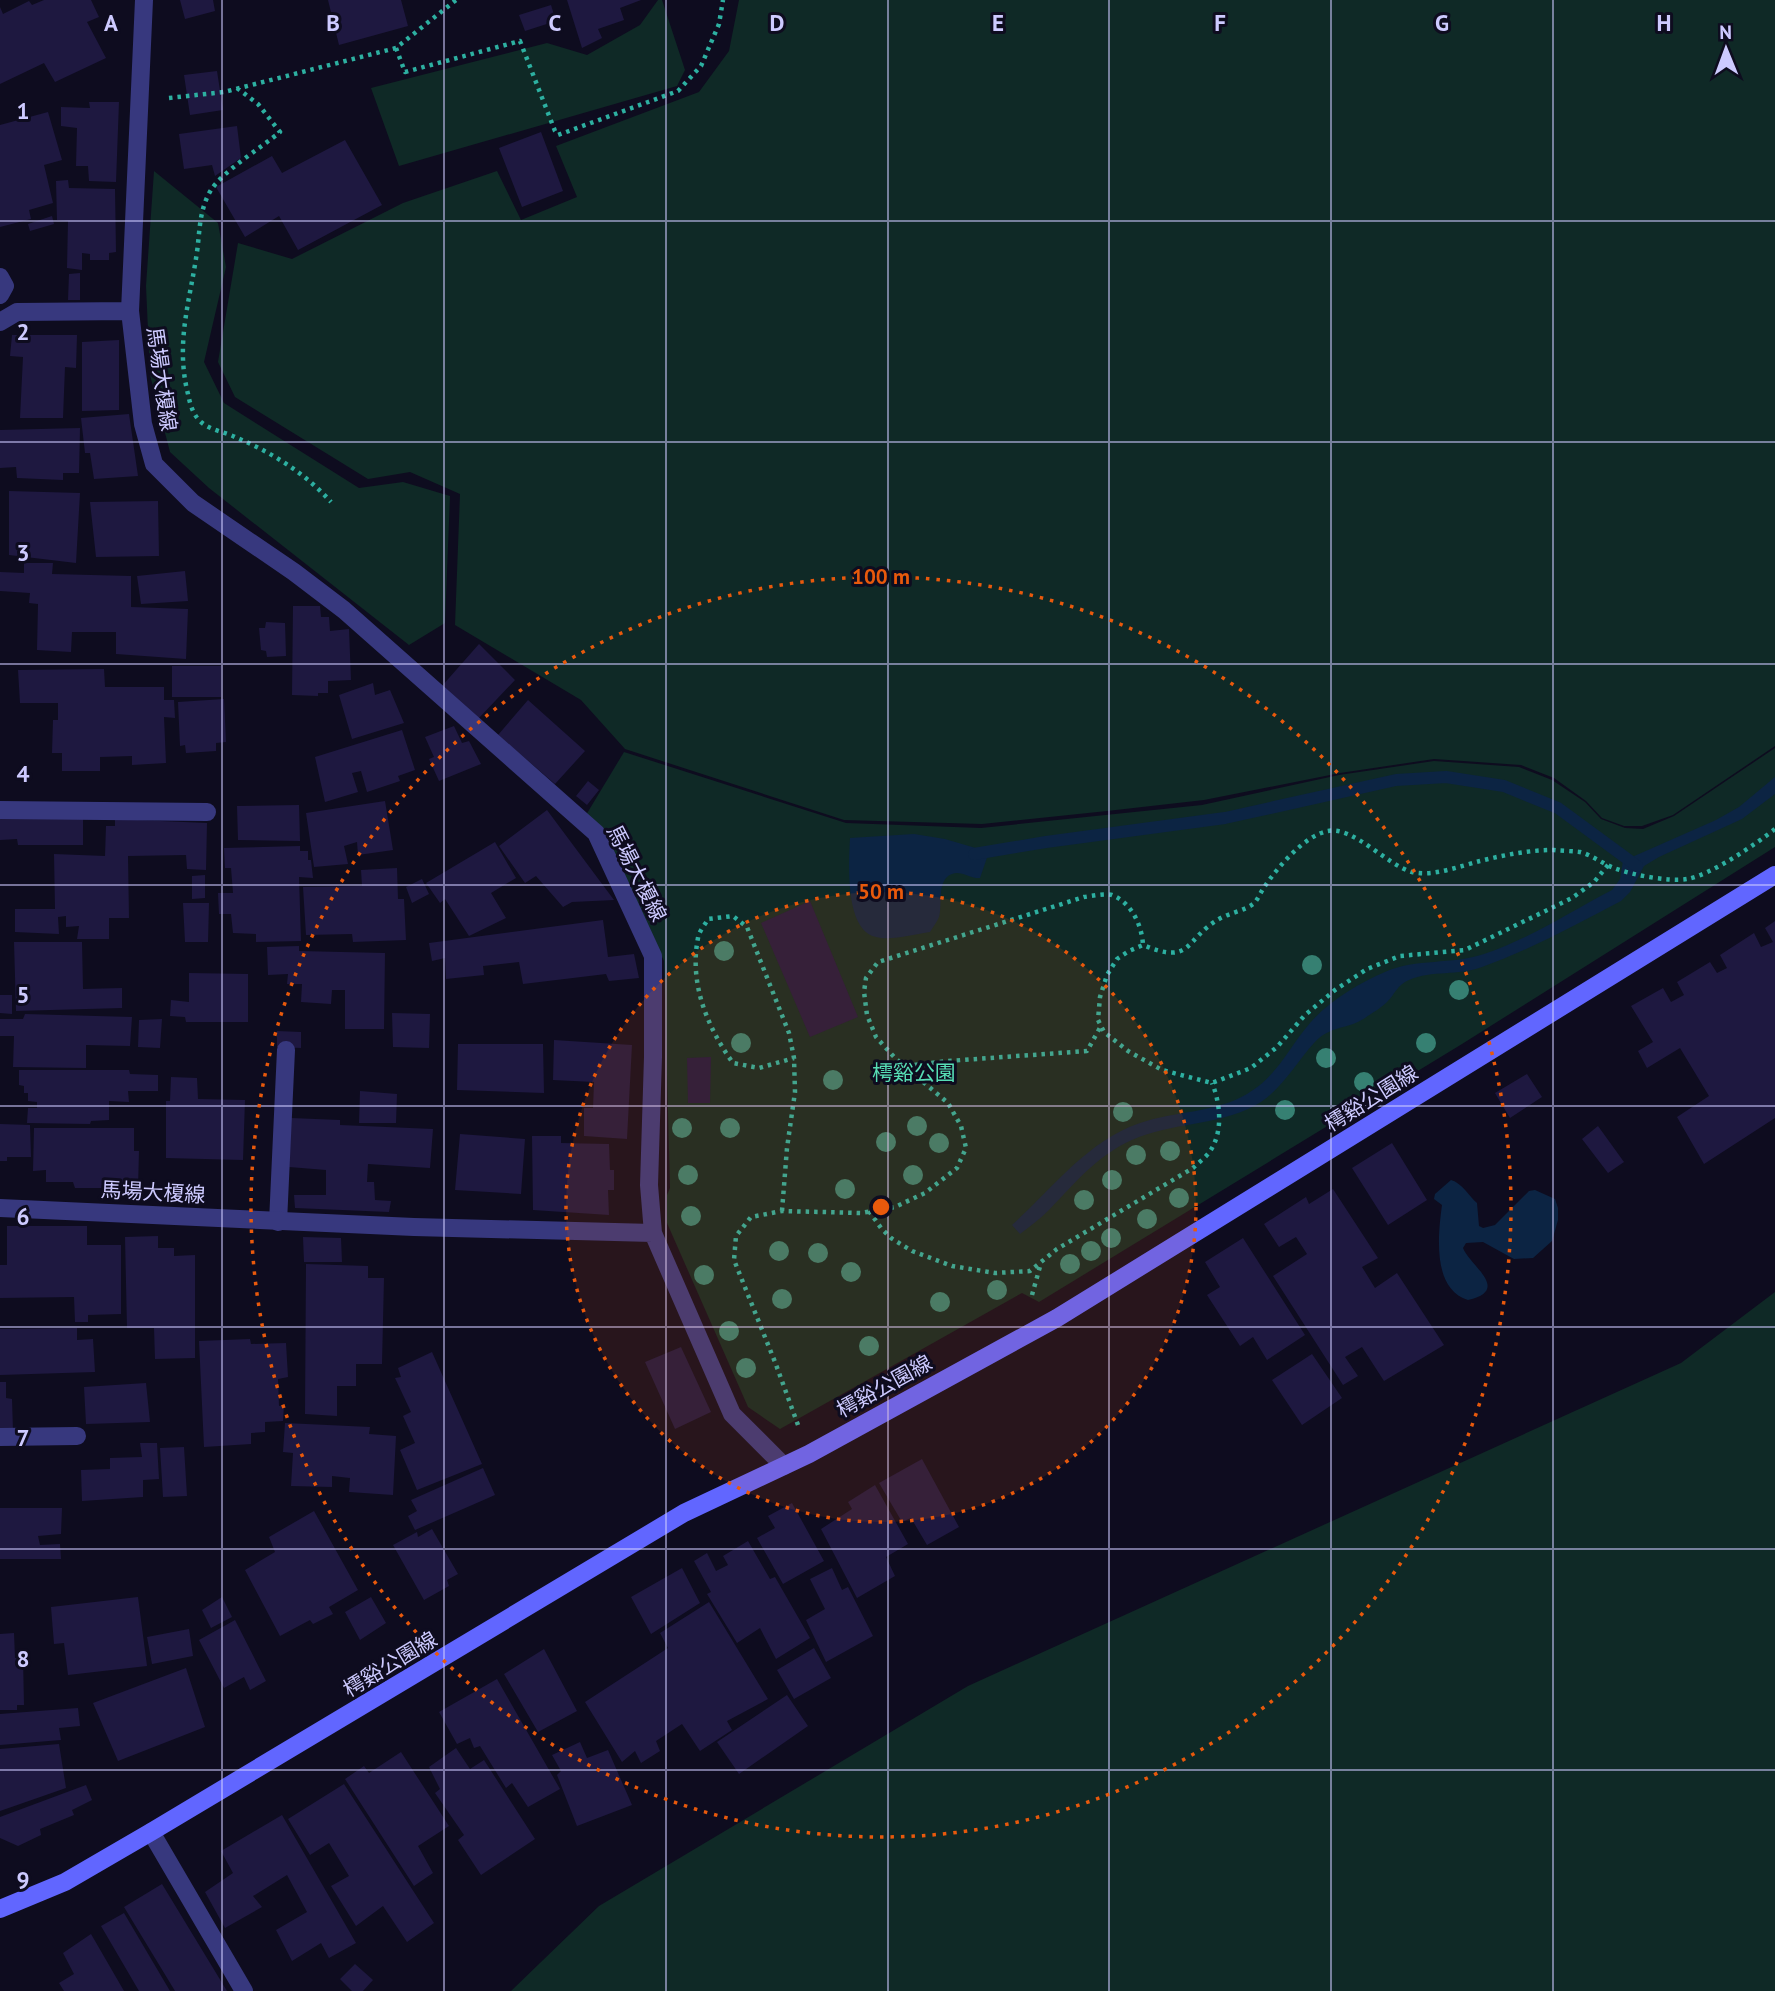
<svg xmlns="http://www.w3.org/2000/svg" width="1775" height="1991" viewBox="0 0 1775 1991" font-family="'PT Sans','Noto Sans JP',sans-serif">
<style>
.green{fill:#0f2926}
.water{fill:#0c2443}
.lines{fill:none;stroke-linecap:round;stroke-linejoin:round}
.stream{stroke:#0c2443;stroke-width:12}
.building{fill:#1e1840}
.path{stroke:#2db0a1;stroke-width:4.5;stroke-dasharray:3.5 5;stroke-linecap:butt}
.lane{stroke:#37387e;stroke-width:18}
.street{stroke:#37387e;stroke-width:18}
.secondary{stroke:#6166ff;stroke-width:18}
.tree{fill:#368072}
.grid{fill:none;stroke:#cdcaff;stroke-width:2;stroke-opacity:0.55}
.ring{fill:none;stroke:#e8590c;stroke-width:3.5;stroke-dasharray:3.5 7}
.labels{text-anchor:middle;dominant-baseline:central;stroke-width:6;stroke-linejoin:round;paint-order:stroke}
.street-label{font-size:21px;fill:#cdcaff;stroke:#0e0c1f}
.park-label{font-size:21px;fill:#57deb5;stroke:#0e0c1f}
.grid-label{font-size:23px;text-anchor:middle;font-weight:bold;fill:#cdcaff;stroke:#0e0c1f;stroke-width:6;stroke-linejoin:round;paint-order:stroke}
.centre{fill:#e8590c;stroke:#0e0c1f;stroke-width:3.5}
.ring-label{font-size:21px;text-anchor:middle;font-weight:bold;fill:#e8590c;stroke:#0e0c1f;stroke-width:6;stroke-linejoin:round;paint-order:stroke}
</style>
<rect width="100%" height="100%" fill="#0e0c1f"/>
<path class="green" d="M658,0h4l23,70 -8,16 -278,80 -28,-78 176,-45 40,12 53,-30z
M739,0h1036v746l-102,69 -31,11h-18l-22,-8 -16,-17 -32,-23 -33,-13 -87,-6 -94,14 -136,27 -97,11 -125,13 -138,-4 -219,-71 -44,-49 -126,-75 5,-131 -50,-22 -42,7 -133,-82 -17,-35 20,-119 54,16 111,-56 94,-32 24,49 56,-23 -21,-51 143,-54 30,-41z
M154,171l64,52 8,44 -22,95 20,41 135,85 44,-6 47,14 -5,127 -36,22 -200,-157 -39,-36 -20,-77 -4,-89z
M1775,748v99l-313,197 -423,258 -17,-9 -242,136 -32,-22 -81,-184v-28l3,-7 -6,-227 -63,-135 -15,-11 38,-63 222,71 135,5 221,-23 137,-30 95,-14 85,6 33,13 33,22 16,17 24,9 18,1 31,-13z
M1775,1292v699h-1264l88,-85 369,-220 713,-323z"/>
<path class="water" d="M1775,777v17l-33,25 -83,38 -15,9 -14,26 -9,9c-46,24 -91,49 -139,66 -24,9 -50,3 -73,13 -12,5 -14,14 -22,22 -6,6 -15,11 -22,16 -18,12 -35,7 -51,25 -18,20 -30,43 -53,59 -36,23 -83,20 -122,35 -39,15 -62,44 -90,73 -9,9 -19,16 -29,24l-8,-9c40,-36 75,-84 128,-102 35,-12 75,-10 107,-29 30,-17 42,-47 63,-71 19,-22 49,-40 75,-51 31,-14 67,-7 99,-18 45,-15 86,-42 128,-64l8,-11 3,-18 93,-41 23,-13z
M914,834l31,5 34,10h11l-10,29c-10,1 -19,-8 -28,-4 -16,6 -9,30 -13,43 -2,5 -6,10 -9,15 -16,2 -39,9 -54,5 -32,-7 -27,-75 -26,-99z
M1451,1180c11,3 18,16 26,23l2,23 4,2 12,-3 34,-34 6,-1 20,9 3,9v12l-6,21 -19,17 -19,1 -31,-17 -17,1 -3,5c6,17 49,42 5,52 -36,-11 -30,-65 -26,-95l-8,-6 1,-5z"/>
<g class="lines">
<path class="stream" d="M974,854l72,-12 179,-24 171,-38 50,-3 58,9 54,22 79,58"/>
</g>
<path class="building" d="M44,0h47l8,17 -12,5 19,36 -51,24 -11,-19 -44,21v-77l3,7 26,-13 3,4z
M180,0h33l2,11 -30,8z
M328,0h73l7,26 -69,19z
M567,0h74l-21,8 4,12 -26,9 4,9 -20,10z
M551,5l5,16 -31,10 -6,-16z
M217,71l6,39 -33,5 -6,-40z
M89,102h30l-3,80 -27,-1 -1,-15h-12l1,-38 -16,-2v-19l29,1z
M48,112l14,48 -18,5 9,38 -24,7 2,9 -31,8v-102z
M237,126l4,32 -26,18 -3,-11 -28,4 -5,-35z
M541,132l22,59 -41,16 -23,-59z
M345,140l37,65 -84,45 -19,-34 -34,21 -29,-50 56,-31 10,17z
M68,180l1,8 46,1 1,63 -7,1v7h-19v-6l-8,-1v17l-15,-2 1,-47 -11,-1 -1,-39z
M52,216l2,8 -24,7 -2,-7z
M80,273v27h-12l1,-26z
M12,335h65l-1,33 -11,-1 -2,51h-43l3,-61 -13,-1z
M119,340v70l-37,1v-69z
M129,414l9,62 -44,3 -4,-26h-5l-4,-35z
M80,428l-1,45h-16v7l-46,-2 -1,-11 -16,1v-38z
M9,491l71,2 -4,70 -67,-8z
M158,501l1,55 -63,1 -6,-55z
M24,563h29l-1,11 79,2v31l57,2 -2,50 -70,-5v-22h-44l-1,20 -34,-2 1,-46 -9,-1 1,-10 -30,-2v-19l24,1z
M185,571l3,30 -47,3 -4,-28z
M293,606h27l1,11h8l1,14 19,-2 2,51 -23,1v12h-10v3l-26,-1z
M266,622l19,1 1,33 -19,1 -1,-6 -5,-1 -2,-22h6z
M479,644l36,36 -37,39 -36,-33z
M172,666h49v31h-49z
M104,669l1,18h59v13h10l1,18 -11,-1 2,46 -34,2v-9l-32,1v14h-38v-18h-10l1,-33h5v-17h-38l-2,-33z
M373,683l2,12 15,-5 14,33 -52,16 -13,-44z
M224,699l2,43 -10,1v8l-30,2 -1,-8 -5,1 -2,-44z
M528,700l57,51 -30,33 -57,-49z
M454,726l8,17 7,-2 12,23 -42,17 -10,-22 5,-2 -9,-20z
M402,730l13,40 -17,6 2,5 -33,11 -6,-21 -9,2 6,19 -33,10 -10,-45z
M588,781l11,9 -12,15 -11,-9z
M385,801l8,49 -35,5 -1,-13 -13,4 4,18 -34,3 -8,-54z
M299,805l1,36 -62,-1 -1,-34z
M547,810l67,90 -42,2 -9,5 -27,-31 -11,7 -26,-37z
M0,819h83v26h-65l-1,-6 -17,1z
M115,819l92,4 -1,47 -19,-1 -1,-14 -58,1 1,62h-20v21h-32l2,-13 -13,1v-11l-8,1 1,17 -44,-2v-23h40l-1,-55 51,2 1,-30h9z
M495,842l21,36 -25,15 15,25 -37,18 -24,-37 -5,4 -14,-20z
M300,846v5h8v9h3l2,18 -14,-1 2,64 -45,1v-8l-23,-1 -2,-19h-12l-1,-21h15l-2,-25h-6l-1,-20z
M397,868l1,31h6l2,41 -53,2 -1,-8 -46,1 -3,-48 59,-1 -1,-16z
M205,875v23l-13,1v-23z
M422,879l7,15 -17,9 -6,-16z
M810,901l48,116 -48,20 -49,-114z
M183,903h26l-1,39h-23z
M603,920l5,37 26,-3 5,24 -30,3 -3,-7 -83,10 -4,-22 -36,4 1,9 -38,4 -1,-21 -13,3 -3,-18z
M1775,921v197l-71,46 -27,-47 32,-21 -29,-48 -33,20 -9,-17 15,-9 -22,-36 32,-18 8,14 13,-7 -7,-13 33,-20 7,11 10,-5 -7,-13 34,-22 7,14 12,-5 -8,-14z
M14,942h68l1,47 39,-1v20l-106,3z
M299,946v5l86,2 -1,76h-39v-39h-13l-1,14 -30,-2 1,-18h-15l1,-10 -20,1 -1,-28z
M189,973l59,1v48h-62l-1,-5 -15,-1 1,-16 18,2z
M0,995h12v19l-12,-1z
M392,1013l38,1 -1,34 -36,-1z
M25,1014l107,3 -2,29 -44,-1v23l-73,-1 1,-31h-14v-17h23z
M162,1019l-2,29 -22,-1 1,-27z
M277,1031l24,1v16l-24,-1z
M554,1040l78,5 -5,94 -43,-3v-28h9l1,-26 -41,-2z
M458,1044h85l1,49 -87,-3z
M711,1057l-1,46h-22l-1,-45z
M19,1070h110l1,4 28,1v16h-30l1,11 -20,-1v19l-18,1 -1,3 -63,-1 1,-15h9v-6l-9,-1v-8h-4v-7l-5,-1z
M1527,1074l15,23 -32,21 -15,-25z
M171,1077l26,1 1,21 47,1 -2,60 -77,-2v-57h4z
M360,1091l37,3 -1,29h-37z
M291,1118l49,2v5l93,4 -3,39 -62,-4 -1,18h7l1,18 16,1 -2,11 -94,-4 -1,-13h32v-25l-37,-3z
M0,1124l30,1 1,32h-24v4h-7z
M1598,1126l26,36 -16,11 -26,-34z
M34,1128h100v23h5l-1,37h-63l-2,-6h-27v-12l-13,1z
M460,1134l65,5 -4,55 -66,-4z
M532,1136h29v7l48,1 1,26h4v20h-6l1,25 -76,-5z
M1392,1143l35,57 -39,25 -36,-57z
M1333,1189l45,69 -16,9 13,21 22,-15 47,72 -60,36 -22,-34 -17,10 13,19 -15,9 -70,-109 34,-22 -11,-17 -17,10 -15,-23 42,-27 3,7z
M7,1226h80v19h34v69l-33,1v7h-13l-1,-25 -74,1v-33h7z
M158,1236v12h16v8l21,-1v103l-40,1 -1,-31h-27l-2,-91z
M303,1237l38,1 1,24h-38z
M1243,1238l62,97 -38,25 -14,-23 -13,9 -33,-51 13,-8 -15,-25z
M306,1264l62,2v12h16l-2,86h-26v22h-19v30l-32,-2z
M77,1328v12l16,-1 2,33 -95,3v-46z
M250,1339l1,5 35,-1 2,34 -10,2 1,27 5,-1 -1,16 -18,1v10l-14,1v11l-47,3 -5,-106z
M681,1347l30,65 -36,17 -30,-67z
M432,1352l50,112 -65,26 -17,-40 15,-7 -12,-27 8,-4 -16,-34 6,-1 -3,-9z
M1312,1354l30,44 -40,27 -30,-45z
M0,1382h6v16l6,1 1,32h-13z
M146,1383l4,39 -64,2 -2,-37z
M285,1423l85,4 -1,7 27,2 -3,59 -44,-3 1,-14 -18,-2v11l-41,-1 2,-33 -10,-1z
M140,1443h17l2,36 -16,1v17l-61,4 -1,-31 29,-1v-11l32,-1z
M184,1447l3,49 -24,1 -3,-49z
M922,1459l37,68 -32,18 -16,-27 -9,4 -23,-39z
M483,1468l12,27 -80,35 -7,-14 9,-5 -6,-11z
M875,1485l33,59 -22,13 9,19 -38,22 -36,-69 31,-20 -4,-7z
M792,1503l32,58 -41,23 -26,-46 18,-10 -7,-12z
M0,1508h62l-1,26 -23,2 2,9 20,-1 1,15h-61z
M314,1511l44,79 -29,17 4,7 -20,10 -3,-4 -30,16 -35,-66 30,-18 -6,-15z
M432,1529l26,45 -11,6 2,6 -25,14 -31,-55 24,-13 1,5z
M748,1541l22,38 5,-2 35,61 -34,21 -16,-31 -23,15 -30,-49 4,-2 -17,-31 13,-8 9,18 12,-6 -5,-9z
M682,1568l18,35 -49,31 -20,-37z
M832,1568l10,22 6,-3 25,49 -47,26 -20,-42 19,-11 -15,-30z
M138,1597l9,69 -79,9 -4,-32 -10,1 -3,-37z
M222,1597l10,20 -21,11 -9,-18z
M371,1597l15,26 -26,17 -15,-28z
M709,1602l59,97 -41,22 5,9 -32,21 -18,-27 -26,17 4,10 -19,12 -6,-12 -13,11 -37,-60 83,-54 -8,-15z
M235,1620l31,61 -16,9 -6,-13 -20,11 -25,-48z
M189,1629l4,27 -41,8 -5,-27z
M14,1633l1,25h8l1,47h-7v5h-17v-76z
M814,1648l17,30 -37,21 -17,-29z
M544,1649l33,62 -39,21 -34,-58z
M186,1668l19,59 -87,34 -25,-58z
M497,1679l63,110 -32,18 -16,-24 -6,5 -26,-42 -6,2 -4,-10 -13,6 -18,-32z
M787,1695l21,31 -69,48 -22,-32z
M78,1708l2,18 -21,2 2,12 -61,5v-31z
M580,1742l7,16 21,-8 24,55 -55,21 -20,-51 4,-4 -9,-16z
M59,1744l7,44 -66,23v-62z
M456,1748l14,21 14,-9 51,79 -54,36 -23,-35 6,-5 -29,-42 5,-4 -11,-22z
M401,1752l48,74 -31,20 15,27 -19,13 -69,-107 19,-13 5,7z
M344,1784l90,139 -27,19 -24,-36 -27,20 -25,-40 18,-10 -20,-33 -19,12 -22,-36z
M86,1785l6,15 -20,10 2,5 -34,14 1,6 -23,11 -18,-8v-21z
M282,1815l74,128 -27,15 -8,-15 -29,18 -16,-31 31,-18 -20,-37 -34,21 9,11 -37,21 -20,-36 28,-19 -12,-22z
M162,1884l65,107h-52l-51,-84z
M124,1913l46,78h-31l-38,-65z
M91,1934l33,57h-60l-5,-8 15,-9 -11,-21z
M355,1964l18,16 -10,11h-11l-12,-12z"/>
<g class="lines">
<path class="path" d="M396,48l9,24 115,-31 35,90 3,4 120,-44 23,-25 18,-42 4,-24
M237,88l21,16 22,28c-18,15 -58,40 -69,58 -12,20 -11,40 -14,62 -7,49 -22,91 -9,142 2,10 5,21 13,28 9,8 24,10 34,15 36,15 70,36 96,65
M169,98l55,-6 172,-44 60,-48
M1608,865l-14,17 -22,16 -107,52 -65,6 -33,13 -32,21 -30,25 -28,32 -26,21 -39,15 -50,-13 -34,-19 -24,-19 -6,-12 2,-23 7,-22 10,-16 12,-8 14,-6c50,21 41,-6 76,-26 10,-6 25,-8 34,-15 5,-4 8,-13 12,-18 12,-18 40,-51 63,-55 25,-5 59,34 84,41 21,5 48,-6 68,-11 24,-6 49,-11 74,-11 8,1 18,1 26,2 12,3 23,12 34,16 18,7 55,14 73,11 24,-4 69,-35 88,-50
M906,1066l42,-5 139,-10 14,-25
M782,1211l5,-63 8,-56 -1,-34 -5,-25 -42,-106 -14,-11 -25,3c-3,6 -9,12 -10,19 -9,45 9,89 35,125l26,5 35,-10
M869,1211l12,17 10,10 21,13 40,15 43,7 35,-2 27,-22 136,-81c6,-6 15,-12 19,-20 11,-19 8,-46 0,-65
M1032,1295l9,-32
M798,1425l-23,-63 -41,-102 2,-24 15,-19 31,-6 79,2 34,-6 30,-14 32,-25 9,-20 -5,-22 -13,-23 -53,-45 -19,-21 -9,-22 -3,-23 2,-14 12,-16 206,-65c8,-1 21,-4 28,-2 20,8 30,31 31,50"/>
<path class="lane" d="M0,810l207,2
M278,1222l8,-172
M0,1437l77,-1
M151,1832l93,159"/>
<path class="street" d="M0,277l5,9 -5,9
M0,322l17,-10 113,-1
M0,1208l414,19 239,6 -4,-48 4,-128v-101l-57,-123 -252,-223 -50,-38 -101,-69 -39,-39 -11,-40 -13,-113 14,-311
M653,1233l79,181 52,52"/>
<path class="secondary" d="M0,1909l65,-27 86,-50 533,-319 125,-59 248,-136 718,-443"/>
</g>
<g class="tree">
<circle cx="724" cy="951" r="10"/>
<circle cx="1312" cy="965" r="10"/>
<circle cx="1459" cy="990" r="10"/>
<circle cx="741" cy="1043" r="10"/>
<circle cx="1426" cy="1043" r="10"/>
<circle cx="1326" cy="1058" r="10"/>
<circle cx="833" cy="1080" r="10"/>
<circle cx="1364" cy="1082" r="10"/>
<circle cx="1285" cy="1110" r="10"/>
<circle cx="1123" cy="1112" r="10"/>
<circle cx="917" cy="1126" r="10"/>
<circle cx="682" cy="1128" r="10"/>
<circle cx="730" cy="1128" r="10"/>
<circle cx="886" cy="1142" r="10"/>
<circle cx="939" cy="1143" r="10"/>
<circle cx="1170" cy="1151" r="10"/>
<circle cx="1136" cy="1155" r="10"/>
<circle cx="688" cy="1175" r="10"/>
<circle cx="913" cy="1175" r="10"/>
<circle cx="1112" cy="1180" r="10"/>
<circle cx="845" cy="1189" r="10"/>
<circle cx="1179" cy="1198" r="10"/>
<circle cx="1084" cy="1200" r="10"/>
<circle cx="691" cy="1216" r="10"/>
<circle cx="1147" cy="1219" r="10"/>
<circle cx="1111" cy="1238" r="10"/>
<circle cx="779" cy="1251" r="10"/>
<circle cx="1091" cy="1251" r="10"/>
<circle cx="818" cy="1253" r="10"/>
<circle cx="1070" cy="1264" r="10"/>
<circle cx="851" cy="1272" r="10"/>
<circle cx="704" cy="1275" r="10"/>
<circle cx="997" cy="1290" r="10"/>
<circle cx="782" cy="1299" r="10"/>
<circle cx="940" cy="1302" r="10"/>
<circle cx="729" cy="1331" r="10"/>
<circle cx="869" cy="1346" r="10"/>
<circle cx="746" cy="1368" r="10"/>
</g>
<path class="grid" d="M222,0v1991M444,0v1991M666,0v1991M888,0v1991M1109,0v1991M1331,0v1991M1553,0v1991M0,221h1775M0,442h1775M0,664h1775M0,885h1775M0,1106h1775M0,1327h1775M0,1549h1775M0,1770h1775"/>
<circle cx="881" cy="1207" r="315" fill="#e8590c" fill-opacity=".12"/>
<g class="ring">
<circle cx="881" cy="1207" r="315"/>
<circle cx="881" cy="1207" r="630"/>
</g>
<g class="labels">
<g class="street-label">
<text transform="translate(162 379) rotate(82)">馬場大榎線</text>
<text transform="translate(637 873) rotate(63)">馬場大榎線</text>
<text transform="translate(1371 1098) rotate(-32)">樗谿公園線</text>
<text transform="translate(153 1192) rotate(3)">馬場大榎線</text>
<text transform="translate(884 1386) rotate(-29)">樗谿公園線</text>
<text transform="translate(390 1664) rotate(-31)">樗谿公園線</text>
</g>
<g class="park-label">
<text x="914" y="1072">樗谿公園</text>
</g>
</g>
<g class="grid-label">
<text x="111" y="31">A</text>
<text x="333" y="31">B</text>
<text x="555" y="31">C</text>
<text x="777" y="31">D</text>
<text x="998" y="31">E</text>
<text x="1220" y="31">F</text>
<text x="1442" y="31">G</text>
<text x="1664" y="31">H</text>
<text x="23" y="119">1</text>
<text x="23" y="340">2</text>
<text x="23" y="561">3</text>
<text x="23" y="782">4</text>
<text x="23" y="1003">5</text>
<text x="23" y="1225">6</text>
<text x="23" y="1446">7</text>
<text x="23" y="1667">8</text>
<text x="23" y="1888">9</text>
</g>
<circle cx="881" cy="1207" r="10" class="centre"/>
<g class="ring-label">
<text x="881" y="584">100 m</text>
<text x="881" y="899">50 m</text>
</g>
<g transform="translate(1726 49) rotate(359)" stroke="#0e0c1f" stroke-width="5" paint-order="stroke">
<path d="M0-5L12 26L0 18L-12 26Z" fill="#cdcaff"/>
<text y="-10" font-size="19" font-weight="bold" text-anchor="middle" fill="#cdcaff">N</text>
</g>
</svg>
